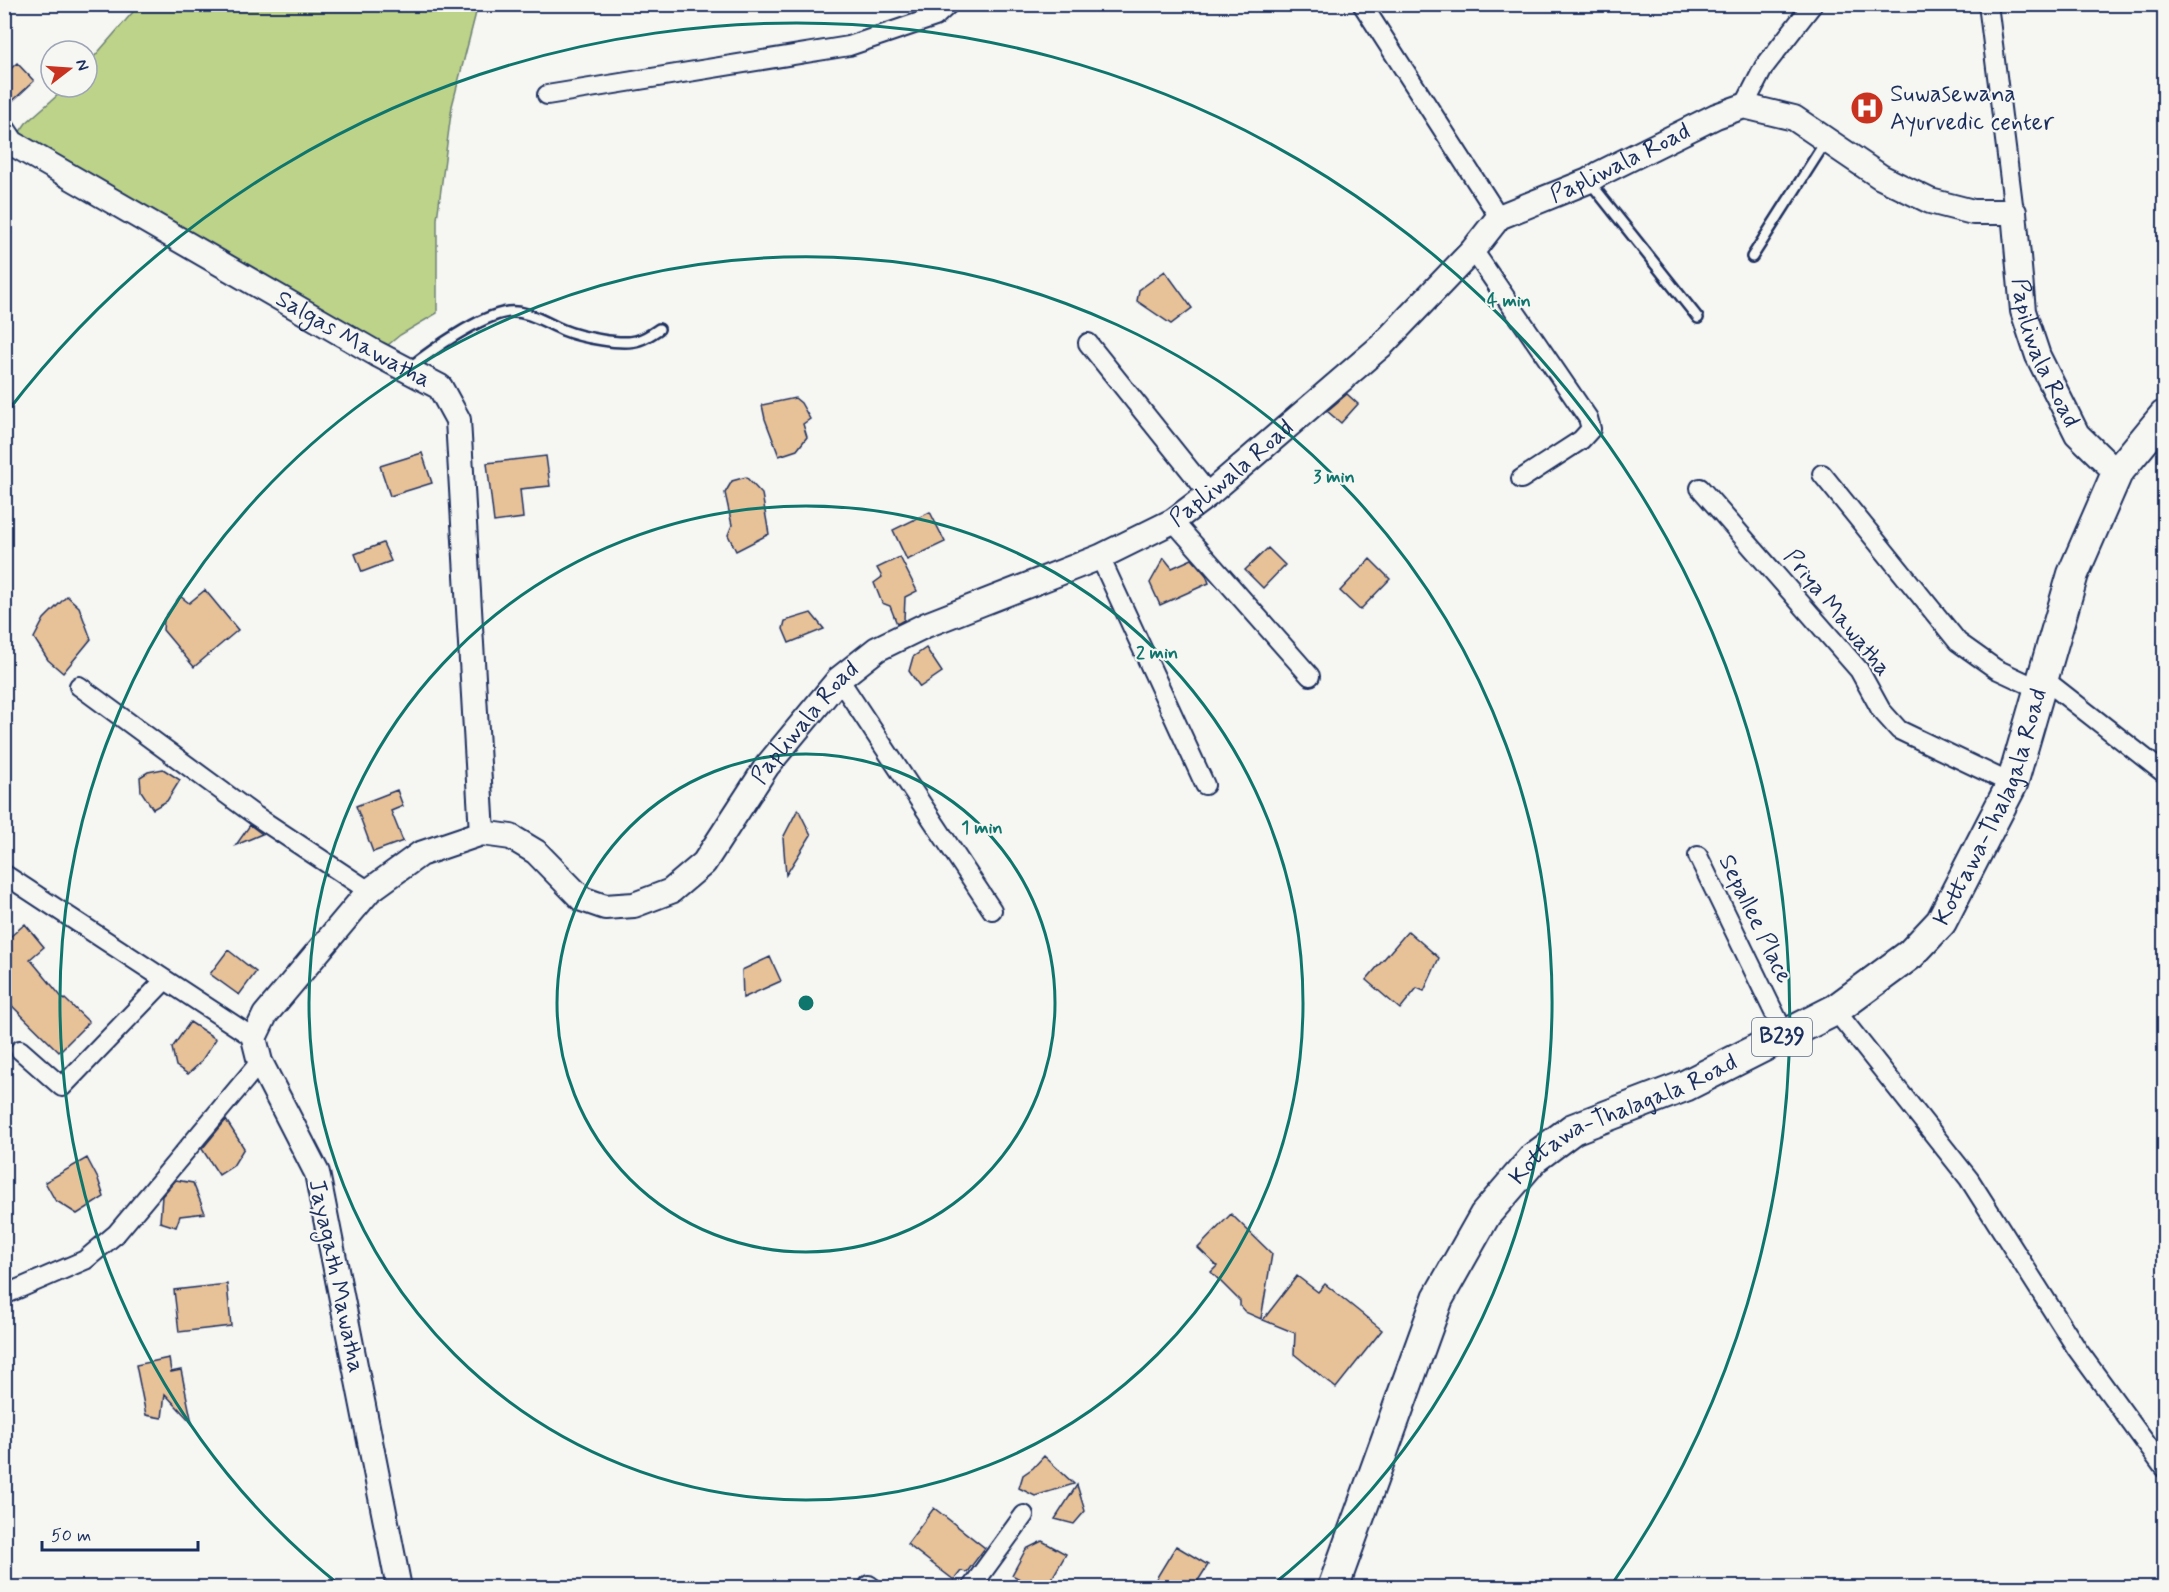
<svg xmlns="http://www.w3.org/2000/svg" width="2169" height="1592" viewBox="0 0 2169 1592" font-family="Mynerve,sans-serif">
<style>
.green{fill:#bdd389;stroke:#6c8174;stroke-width:1.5}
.building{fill:#e7c198;stroke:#1b2f5e;stroke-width:1.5}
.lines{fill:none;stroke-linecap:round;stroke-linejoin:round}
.service-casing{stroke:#1b2f5e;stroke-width:14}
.minor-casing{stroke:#1b2f5e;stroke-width:22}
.tertiary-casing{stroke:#1b2f5e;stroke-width:28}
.primary-casing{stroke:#1b2f5e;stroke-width:34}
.service{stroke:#f6f6f2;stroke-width:9}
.minor{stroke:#f6f6f2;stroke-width:18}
.tertiary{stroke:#f6f6f2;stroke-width:24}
.primary{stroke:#f6f6f2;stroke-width:30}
.ring{fill:none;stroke:#0f766e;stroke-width:3}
.labels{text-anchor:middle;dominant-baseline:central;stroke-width:4.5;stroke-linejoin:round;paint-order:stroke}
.shield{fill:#f6f6f2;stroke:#5d6b8a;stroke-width:1.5}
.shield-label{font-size:22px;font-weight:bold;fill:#1b2f5e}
.poi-label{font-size:24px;fill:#1b2f5e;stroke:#f6f6f2;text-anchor:start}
.street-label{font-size:24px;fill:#1b2f5e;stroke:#f6f6f2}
.centre{fill:#0f766e;stroke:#f6f6f2;stroke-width:3}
.ring-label{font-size:18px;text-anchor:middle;font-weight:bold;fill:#0f766e;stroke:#f6f6f2;stroke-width:4.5;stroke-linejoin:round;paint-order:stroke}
</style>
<rect width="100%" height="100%" fill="#f6f6f2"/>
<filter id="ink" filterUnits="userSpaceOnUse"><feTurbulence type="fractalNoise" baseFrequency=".0167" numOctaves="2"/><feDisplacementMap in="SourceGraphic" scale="12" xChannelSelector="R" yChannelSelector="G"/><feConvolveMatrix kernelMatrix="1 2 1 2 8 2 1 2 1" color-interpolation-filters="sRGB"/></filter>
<g filter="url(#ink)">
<path class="green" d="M139,5h339l-26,101 -15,113v94l-37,22 -23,19 -365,-211 14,-20 41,-36h20v-22z"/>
<path class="building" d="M17,63l17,18 -30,28v-34z
M1165,271l27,37 -21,16 -34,-23 2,-11z
M1347,394l11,10 -17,19 -14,-12z
M795,398l6,5 9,16 -7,5 4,13 -10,13 -18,6 -14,-37 -3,-14z
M422,453l10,30 -42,13 -10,-30z
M546,456l4,30 -30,3 3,29 -29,4 -7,-59z
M746,477l16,17 7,40 -33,17 -8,-16 4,-10 -7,-32 7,-12z
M930,512l15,30 -38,18 -14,-30z
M383,543l8,18 -29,11 -7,-18z
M1268,548l17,17 -22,23 -18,-18z
M900,557l17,34 -12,6 -1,23 -7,4 -7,-18 -8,-3 -8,-20 8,-6 -5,-9z
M1164,558l8,10 20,-9 14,16 3,8 -49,22 -10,-22z
M1370,559l20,20 -30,31 -20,-19z
M205,590l33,40 -44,37 -31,-37 1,-11 16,-23 9,7z
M67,596l12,11 12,32 -28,34 -15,-13 -14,-22 10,-19z
M811,613l13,16 -35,14 -6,-14 2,-8z
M926,648l16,24 -22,15 -11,-16 4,-14z
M163,769l17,11 -13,21 -14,8 -12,-18 -1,-14 8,-5z
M397,790l6,16 -12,5 12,30 -30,11 -17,-46z
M798,809l13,26 -25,40 -3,-37z
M250,825l12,9 -26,11z
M25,924l19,23 -14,12 34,41 1,-1 24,23 -30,30 -55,-54v-56z
M1408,931l31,27 -15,33 -7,-3 -17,21 -34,-29z
M228,950l28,22 -17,23 -29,-21z
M770,957l11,24 -38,17 -1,-28z
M190,1022l26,17 -16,24 -12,11 -12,-8 -4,-18z
M226,1120l18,28 -11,18 -14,9 -17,-26z
M87,1158l11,21 6,18 -27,17 -22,-14 -10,-18z
M176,1180l17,3 12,30 -25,3 -4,11 -16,-5 2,-26z
M1231,1214l41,40 -11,65 -16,-7 -5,-6v-5l-29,-29 6,-6 -19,-18z
M1297,1276l21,16 7,-8 57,46 -46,58 -42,-34 1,-21 -32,-13z
M227,1284l4,42 -52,6 -5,-42z
M169,1358l2,14 10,-2 11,53 -27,-29 -3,24 -16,-3 -10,-50z
M1044,1456l30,28 -39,12 -16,-8 4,-13 10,-7z
M1077,1485l8,26 -11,13 -19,-5z
M934,1508l51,40 -18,24 -6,-1 -7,9 -47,-36z
M1042,1541l24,13 -19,33h-12l-23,-12 14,-26z
M1176,1546l32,19 -14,22h-43z"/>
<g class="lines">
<g class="service-casing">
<path id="service" d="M1589,181l109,137
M1752,257l74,-116
M409,368c23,-18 70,-52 99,-56 20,-2 38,11 55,18 17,7 60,16 76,10 7,-2 14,-7 20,-11"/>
</g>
<g class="minor-casing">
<path id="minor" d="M1362,4l137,213
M1988,4l26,208
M547,95l302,-49 86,-29 14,-13
M1744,106l20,-39 49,-63
M1473,250l115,168 3,11 -10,11 -60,39
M1088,343l121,151
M1822,474l136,168 38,27 45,21
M1700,488l159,182 22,40 18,20 113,54
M1173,521l137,155
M1100,557l105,228
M839,679l153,231
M2044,679l120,94
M79,686l177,130 113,75
M1698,856l87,179
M4,874l250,164
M1835,1010l134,169 108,170 87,119
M20,1050l42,37 103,-107
M4,1295l81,-35 31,-26 144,-172
M869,1585l4,3
M971,1588l53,-73"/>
</g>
<g class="tertiary-casing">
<g id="tertiary">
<path id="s1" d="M4,131l8,12 365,211 63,33 18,33 24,413"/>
<path id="s2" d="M399,1588l-82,-415 -57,-111 -6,-24 11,-23 104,-124 51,-37 62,-21 29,4 25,15 46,47 23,8 29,-2 37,-14 33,-28 63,-97 72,-87 38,-30 49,-24 174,-68 73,-36 36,-27 172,-148 92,-96 26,-33 89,-36 11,-7 117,-58 28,-10 50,12 87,59 49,24 43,11h41l9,99 15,45 39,78 40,39"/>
</g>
</g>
<g class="primary-casing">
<g id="primary">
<path id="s3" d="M1333,1588l105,-290 47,-83 49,-57 39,-29 112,-43 150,-76 76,-56 30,-32 71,-138 61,-210 44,-101 47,-57"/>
</g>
</g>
<use href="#service" class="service"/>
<use href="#minor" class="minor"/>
<use href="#tertiary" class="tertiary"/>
<use href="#primary" class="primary"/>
</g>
</g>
<g class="ring">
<circle cx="806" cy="1003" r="249"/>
<circle cx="806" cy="1003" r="497"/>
<path d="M342 1587A746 746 0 1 1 1270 1587"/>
<path d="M7 412A994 994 0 0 1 1610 1587"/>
</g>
<defs>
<g id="hospital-disc" transform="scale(1.725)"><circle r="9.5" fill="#c8321e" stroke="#f6f6f2"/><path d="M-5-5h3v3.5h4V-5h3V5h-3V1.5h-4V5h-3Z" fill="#fff"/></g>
</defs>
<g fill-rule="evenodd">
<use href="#hospital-disc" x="1867" y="108"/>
</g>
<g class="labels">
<rect class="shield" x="1752" y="1018" width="60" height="38" rx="4.5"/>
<g class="shield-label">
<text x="1782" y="1037">B239</text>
</g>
<g class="poi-label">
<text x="1890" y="94">Suwasewana<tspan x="1890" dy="28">Ayurvedic center</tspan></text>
</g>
<g class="street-label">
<text stroke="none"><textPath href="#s2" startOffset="2328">Papliwala Road</textPath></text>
<text stroke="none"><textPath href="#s1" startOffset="408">Salgas Mawatha</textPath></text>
<text stroke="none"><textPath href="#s2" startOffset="2907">Papiliwala Road</textPath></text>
<text stroke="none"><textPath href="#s2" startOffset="1824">Papliwala Road</textPath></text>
<text transform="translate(1837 613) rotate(51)">Priya Mawatha</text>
<text stroke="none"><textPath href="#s2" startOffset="1322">Papliwala Road</textPath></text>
<text stroke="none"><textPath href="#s3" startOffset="1080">Kottawa-Thalagala Road</textPath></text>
<text transform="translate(1755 919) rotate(64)">Sepallee Place</text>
<text stroke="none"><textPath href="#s3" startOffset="576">Kottawa-Thalagala Road</textPath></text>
<text transform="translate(336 1276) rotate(78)">Jayagath Mawatha</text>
</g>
</g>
<circle cx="806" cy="1003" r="9" class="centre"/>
<g class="ring-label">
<text x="1509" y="306">4 min</text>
<text x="1334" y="482">3 min</text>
<text x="1157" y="658">2 min</text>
<text x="982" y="833">1 min</text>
</g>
<rect width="2169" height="1592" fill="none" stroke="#f6f6f2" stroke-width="24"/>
<rect x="12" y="12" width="2145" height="1568" fill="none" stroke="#1b2f5e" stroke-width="2" filter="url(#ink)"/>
<g transform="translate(69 69) rotate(73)"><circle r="28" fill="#f6f6f2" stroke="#9ea6b7" stroke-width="1.5"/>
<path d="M0-4.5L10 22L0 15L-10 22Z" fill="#c8321e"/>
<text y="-9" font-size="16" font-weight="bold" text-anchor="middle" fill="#1b2f5e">N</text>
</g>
<path d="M42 1541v9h156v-9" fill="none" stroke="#1b2f5e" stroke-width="3"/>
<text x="51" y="1541" font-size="18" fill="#1b2f5e" stroke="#f6f6f2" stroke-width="4.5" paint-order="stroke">50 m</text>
</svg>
